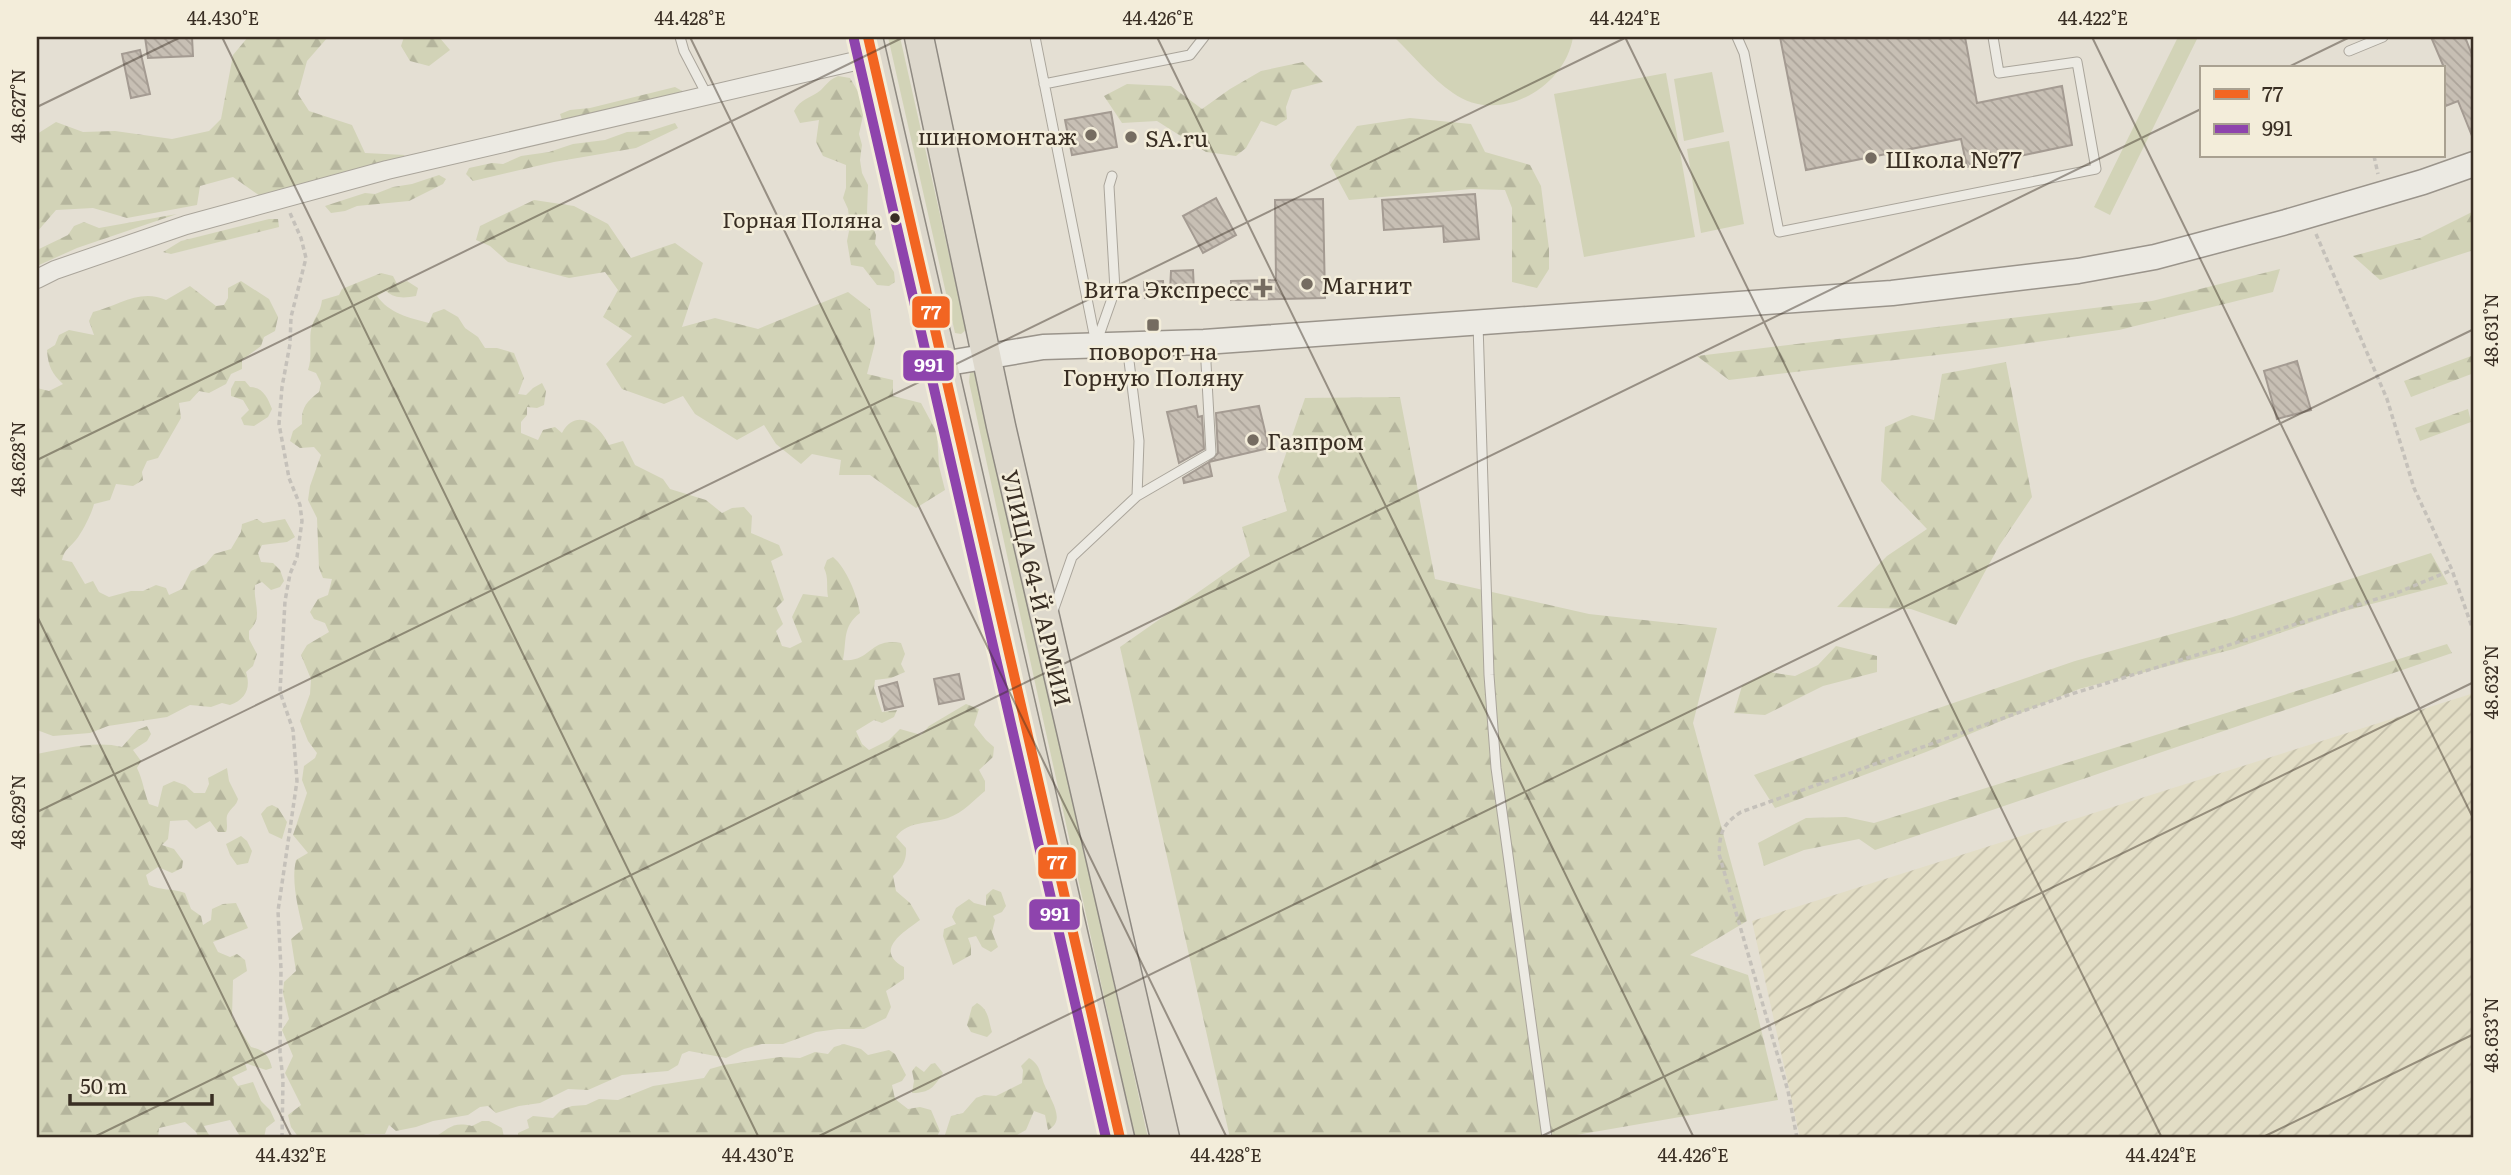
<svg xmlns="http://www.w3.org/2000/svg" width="2511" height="1175" viewBox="0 0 2511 1175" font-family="Literata,serif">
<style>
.farmland{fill:url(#farmland-furrows)}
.green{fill:#d2d3b7}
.forest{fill:url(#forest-firs)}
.building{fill:url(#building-back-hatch);stroke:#a49b92;stroke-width:2}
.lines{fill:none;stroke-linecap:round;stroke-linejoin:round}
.service-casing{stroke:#aaa59b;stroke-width:11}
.minor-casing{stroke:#aaa59b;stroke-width:20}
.secondary-casing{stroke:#9a948b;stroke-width:27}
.trunk-casing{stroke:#8f8a82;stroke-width:31}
.path{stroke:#c5c1ba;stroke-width:3.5;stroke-dasharray:5 3.5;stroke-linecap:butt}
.service{stroke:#eceae3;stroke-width:9}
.minor{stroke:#eceae3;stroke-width:18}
.secondary{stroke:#eceae3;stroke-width:24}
.trunk{stroke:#ddd8cc;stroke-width:28}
.bus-1-casing{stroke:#f3edda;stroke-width:16}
.bus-2-casing{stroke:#f3edda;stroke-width:16}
.bus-1{stroke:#f26522;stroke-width:10}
.bus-2{stroke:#8e44ad;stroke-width:10}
.ticks{fill:none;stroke:#392e23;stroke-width:2;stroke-opacity:0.45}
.poi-dot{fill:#756c61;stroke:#f3edda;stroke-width:2.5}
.bus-dot{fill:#392e23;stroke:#f3edda;stroke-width:2.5}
.labels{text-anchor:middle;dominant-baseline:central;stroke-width:5;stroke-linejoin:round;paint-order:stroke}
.bus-label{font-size:21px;fill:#392e23;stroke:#f3edda;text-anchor:end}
.poi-label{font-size:23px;fill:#392e23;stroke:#f3edda;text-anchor:start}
.street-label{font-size:23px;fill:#392e23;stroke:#f3edda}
.line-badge{stroke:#f3edda;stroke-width:2.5}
.badge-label{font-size:19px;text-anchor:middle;font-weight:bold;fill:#fff}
.neatline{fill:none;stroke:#392e23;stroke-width:2.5}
.ticks-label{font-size:18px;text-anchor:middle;fill:#392e23}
</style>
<defs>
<pattern id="farmland-furrows" width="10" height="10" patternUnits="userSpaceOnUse" patternTransform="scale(1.75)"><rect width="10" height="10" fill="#e2ddc5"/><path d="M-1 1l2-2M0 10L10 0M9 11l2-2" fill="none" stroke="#c3bea9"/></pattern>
<pattern id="forest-firs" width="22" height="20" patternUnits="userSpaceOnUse" patternTransform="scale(1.75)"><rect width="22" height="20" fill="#d2d3b7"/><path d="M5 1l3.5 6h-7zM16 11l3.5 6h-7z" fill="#b5b59d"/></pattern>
<pattern id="building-back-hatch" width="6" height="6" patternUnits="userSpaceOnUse" patternTransform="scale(1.75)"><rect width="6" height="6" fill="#c7bfb4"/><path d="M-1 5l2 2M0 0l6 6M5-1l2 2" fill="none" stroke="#aca49a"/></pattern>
</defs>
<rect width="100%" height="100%" fill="#e4dfd3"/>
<path class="farmland" d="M2474,693v445h-674l-48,-217z"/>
<path class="green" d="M888,37h12l66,293 -5,4 -6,-1z
M1394,37h179c-8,51 -74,89 -120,56 -21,-14 -41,-39 -59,-56z
M2178,37h20l-88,178 -16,-8z
M1712,72l12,60 -40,9 -10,-62z
M1666,73l29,164 -111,20 -30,-163z
M1729,141l15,83 -43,9 -14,-84z
M974,369l5,8 169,761h-13l-166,-756 1,-10z"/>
<path class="forest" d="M248,37h80l-21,24 -9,33 11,17 43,14 13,28 40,2 -14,9 -131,32 -27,-19 -33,9 -3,19 -70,13 -34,-10 -37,2 -19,22v-98l19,-12 27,10 32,-1 57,8 37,-8 12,-12 12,-64z
M404,37h35l11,13 -21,16 -19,-5 -9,-15z
M1303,62l20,20 -31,8 -6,17 1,12 -11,7 -15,-5 -15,27 -10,8 -30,-4 -49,-31 -35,2 -18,-27 23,-12 44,2 31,23 28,-20 31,-18z
M838,76l12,2 13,22 1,11 -5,23 3,11 -2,15 2,13 6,12 -1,28 9,22 -1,9 19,28 1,10 -6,4 -12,-1 -14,-18 -12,-2 -4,-24 3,-15 -2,-17 -5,-11 3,-10v-23l-23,-9 -7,-14 3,-22 -19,3 -6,-12c6,-12 17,-13 27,-21 6,-6 8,-10 17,-14z
M675,87l9,5 -13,5 -102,24 -7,-1 -2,-6 10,-4 20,-2z
M1410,118l61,6 14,28 45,13 11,21 8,63v20l-12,19 -25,-6v-74l-7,-18 -34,-1 -122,11 -19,-35 27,-39z
M675,123l3,5 -42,20 -82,14 -81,19 -7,-7 3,-6 23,-5 11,1 18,-8 28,-4 24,-8 32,-4 22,-8 23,-1z
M439,175l7,4 -3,5 -34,17 -52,5 -12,5 -14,2 -6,-7 40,-13 10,1 18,-7 19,-3z
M534,200l40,6 34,18 23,34 44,-15 28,20 -21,64 33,-9 43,11 90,-37 22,17 5,34 -8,31 26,6v16l28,7 16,30 2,33 6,24 -29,18 -46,-33h-31l2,-15 -29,-6 -11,10 -25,-20 -12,-19 -27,15 -42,-26 -12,-18 -19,8 -42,-15 -16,-25 26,-28 -29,-19 15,-27 -13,-18 -36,6 -61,-16 -18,-16 -14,-6 4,-14z
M2474,211v39l-94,30 -27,-24 67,-18z
M177,214l-100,34 -40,18v-16l31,-15 6,-9 10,-4 15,6z
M269,219h9l1,8 -108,27 -8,-2 18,-11z
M2280,269l-7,23 -154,38 -124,18 -266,32 -32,-24 455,-55z
M381,273l12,3 4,8 10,-3 11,7 -2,8c-11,2 -21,3 -30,-5l-9,5c12,17 32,22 52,27l4,-10 11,-4 14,8 7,11 13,9 7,11h12l17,5 10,25 -6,16 8,1 7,-7 9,-5 4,8 -2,14 -7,3 -10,-1v8l-6,7v11l17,7 5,-10 12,-3 7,6c15,-27 38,-7 47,12l14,-4 12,24 28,14 7,10 36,11 16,13 10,-5 12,-1 8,9 -1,17 28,12 4,10 -12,6 13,39 -8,8 7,16 -7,7 6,15 8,2 12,-6 -10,-25 11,-23 25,3c-2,-11 1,-19 -4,-29l3,-8 6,-3c14,12 24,38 27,56 -18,14 -13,27 -17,47 28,3 26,-23 58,-17l4,11 -4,10 4,8 -14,6 -16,2 -1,8 8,24 15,-2 -3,7 -12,6 -8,-3 -18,11 6,13 7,6 20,-10 11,-11 21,6 8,-9 37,-22 13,5 -5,16 12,15 8,7 -1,10 -14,13 6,11v10c-12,10 -21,21 -37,27 -17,6 -40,2 -52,19l10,11c1,12 -4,20 -13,28l3,15 14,12 10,17c-16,12 -47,30 -16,47v12l-18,12 5,16 -5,11 -22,11h-26l-22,3 -33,12h-21l-18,5 -18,9 -37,-7 -7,3 -4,11 -10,6 -46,4 -34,15 -20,-1 -28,14 -21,3 -23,7 -8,-7 -8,1 -12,8 -35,6 -17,6 -20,4 -7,-6 -4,9h-19l-10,4h-57l-8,-11 -3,-12 13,-10 -16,-32 8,-17 -11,-26 7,-11 -6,-26 1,-11 12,-11 -5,-32 12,-10c-5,-21 -12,-48 -7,-69l12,-7 -15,-18 14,-42 -5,-13 2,-14 11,-8 2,-5 -9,-12 -8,-20 10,-27 1,-15 -10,-24 6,-10 22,-13 -4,-9 -11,-4 -4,-7 8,-13 10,-4 4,-16 -9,-1 -4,-10 -2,-50 -9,-18 2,-14 11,-31 -7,-8 -14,1 -10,-7 3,-10 9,-7c-1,-16 4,-22 17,-32l2,-9 -5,-10 -8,-3c5,-14 0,-34 4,-44 4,-12 8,-12 10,-26l17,-5 3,-6z
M241,281l28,18 9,18 -3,14 -11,6 -3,9 -19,14v9l-11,5 -5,10 -17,9 -10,-2 -9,10 -11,2 2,15 -23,40 -11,3 -5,11 1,8 -10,6 -17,-2 -6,16 -16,4c-2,9 -13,31 -19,37 -7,8 -11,9 -13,19l10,2 13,22 8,-3 6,11 10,5 22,-6h12l13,-6 10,3 3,7 13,-6 9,-18 15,-7 8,-10 17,-5 10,-17 1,-8 15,-5 6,4 22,-4 10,18 -8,5 -25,3 -4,8 3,9 12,1 7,7 4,11 -4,6 -9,3 -9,-8 -7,3c-2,19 9,32 -6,46v8l8,15 -4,12 -7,6c5,16 0,27 -16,33l-8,-2 -11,4 -21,-2 -23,12 -59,9 -18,7 -37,3 -16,-6v-342l12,3 14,-7c-11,-10 -15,-18 -16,-34l8,-5 4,-10 10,-5 25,5 -5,-14 4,-9c25,-6 47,-24 73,-12l24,-14 26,20 8,-1 4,-7v-10z
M2474,355v18l-63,24 -7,-16z
M2006,362l26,135 -33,49 -43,79 -45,-16 -74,-2 50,-51 40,-27 -46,-48 4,-54 27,-12 22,5 8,-46z
M235,381h10l5,6c13,0 18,11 22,22l-4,8 -14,9 -10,-1 -3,-7 8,-8 -6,-10 -12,-4v-7z
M1400,397l35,182 154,35 128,14 -24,95 54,198 -57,34 58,20 30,125 -219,38h-329l-110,-491 130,-91 -8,-29 45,-16 -9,-34 27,-79z
M2468,409l3,13 -51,19 -5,-13z
M2431,553l17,31 -107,28 -107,37 -155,40 -153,63 -151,56 -21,-33 147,-54 174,-60 158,-44z
M2447,644l5,9 -577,197 -16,-11 -55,11 -40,16 -6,-23 48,-25 40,-1 28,6z
M1836,646l41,10v16l-54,14 -58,29 -31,-2 8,-27 27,-14 26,4 23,-11z
M147,726l4,8 -4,7 -14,9 8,11 -4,7c6,12 7,24 12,36l9,3 5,-21 11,-5 11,4 9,8h11l4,-9 -1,-6 19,-10 2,13 9,18c-2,7 -5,7 -9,13 -5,6 0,13 -3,20h-8l-8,-11 -14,8 -9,-9 -17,1 -2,18 -6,6 12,4 9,12 -1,7 -10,5 -14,-6 -12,8 3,10c12,6 23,3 36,8l6,16 10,7 2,9 8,-5 1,-11 11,-5 13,-1 12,25 -35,14 5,10 12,5 7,-3 8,6 2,11 -14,9 -1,37 19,30c13,3 18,8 21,21l-6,2 -21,-7 2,7 -15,7 6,9 15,-4 8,19 9,9 5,11 -9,7 -2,10h-23l-11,-18 -26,6 5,9 8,3h-18l-3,-6 -11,-10 -26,6 -1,10h-121v-384c25,-5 59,-14 85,-7l15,-17z
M272,805l6,3 9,14 -5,17 -13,-6 -8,-19 6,-7z
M241,836l6,5 5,10 -4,12 -11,2 -7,-10 -4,-11z
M993,889l8,3 5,14 -4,6 -9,4 2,4 -3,12 6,15 -7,5 -9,-5 -6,-11 -8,2 3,8v9l-18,10 -10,-29 1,-7 12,-5 -4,-7 4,-9 13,-9 5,4 12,3v-11z
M977,1003c12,7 11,16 15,29l-5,5 -16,-5 -4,-7 5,-18z
M844,1044l17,5 7,6 21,-5 6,4 11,21 -4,6 -10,4 3,14 13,10 12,-2 11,3 9,21 -4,7h-418v-5l11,-5 -2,-8 6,-4 20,2 8,-8 11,-4 14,-1 13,-6 19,1 35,-14 51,-8 6,-9 14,-4 56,-8 20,1 15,-6 13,2 6,-7z
M1029,1058c12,7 11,16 16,28 5,13 22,35 3,44l-3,-15 -11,-4 -8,19 -9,5 -2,3h-71l7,-22 12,-3 13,-15 8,-3 12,1 26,-13 1,-13 -2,-4z
M935,1063l8,10c-9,14 -13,20 -31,20l2,-12 -2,-10 4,-5 8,6 7,-8z
M482,1121h7l13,7 2,9 -71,1c16,-9 19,-17 39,-12z"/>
<path class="building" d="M145,37h47l1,19 -45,2z
M1780,37h185l12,66 85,-17 10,59 -105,22 -6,-28 -155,31z
M2431,37h34l9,23v81l-16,-40 -15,6v-42z
M140,50l10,44 -19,4 -9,-44z
M1111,112l6,35 -45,8 -7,-35z
M1475,194l4,45 -35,3 -1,-16 -59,4 -2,-30z
M1216,198l20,37 -33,18 -20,-37z
M1323,199l2,99 -94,2v-19l45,-1 -1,-80z
M1193,270l1,21 -24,1 1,-21z
M1163,281l1,16 -19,1 -1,-16z
M2297,361l14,49 -34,9 -13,-48z
M1196,406l2,11 4,-1 2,33 -25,14 -12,-51z
M1259,406l10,42 -60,14 9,-9 -2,-40z
M1209,462l3,14 -28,7 -1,-5z
M959,674l5,25 -25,5 -5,-25z
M897,682l6,24 -18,4 -6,-23z"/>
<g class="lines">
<g class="service-casing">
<path id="service" d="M680,37l4,14 23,44
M1035,37l61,307 19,-54 -6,-104 3,-10
M1737,37l7,16 35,179 317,-63 -19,-107 -78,11 -6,-36
M2349,51l34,-14
M1044,84l146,-29 14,-18
M1478,324l11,351 7,93 51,370
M1127,345l12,96 -2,55
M1052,614l20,-57 65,-61 74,-43 -6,-108"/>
</g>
<g class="minor-casing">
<path id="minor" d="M37,279l18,-9 131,-45 201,-55 486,-113"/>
</g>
<g class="secondary-casing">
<path id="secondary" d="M942,364l101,-17 161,-5 688,-49 186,-22 77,-14 131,-35 137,-40 51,-18"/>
</g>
<g class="trunk-casing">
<path id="trunk" d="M868,37l252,1101
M919,37l82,389 164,712"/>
</g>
<path class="path" d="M2374,156l4,18
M2316,234l71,165 27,89 38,82 22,63
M282,1138l1,-59 -3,-26 1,-84 -3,-58 19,-130 -4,-51 -13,-38 5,-91 5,-27 7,-17 5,-36 -2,-16 -11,-27 -10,-54 3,-37 8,-43 1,-27 15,-59 -5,-20 -11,-25
M1797,1138l-9,-47 -69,-237c1,-22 3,-29 22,-42l324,-116 334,-104 53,-22"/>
<use href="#service" class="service"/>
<use href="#minor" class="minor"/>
<use href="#secondary" class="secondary"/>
<use href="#trunk" class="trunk"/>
<g class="bus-1-casing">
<path id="bus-1" d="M868,37l252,1101"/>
</g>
<g class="bus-2-casing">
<path id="bus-2" d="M854,40l252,1098"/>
</g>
<use href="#bus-1" class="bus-1"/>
<use href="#bus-2" class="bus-2"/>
</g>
<path class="ticks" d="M222,37l537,1101M690,37l537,1101M1157,37l537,1101M1625,37l537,1101M2092,37l382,783M2286,68l64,-31M37,107l144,-70M37,460l867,-423M37,616l255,522M37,812l1590,-775M92,1138l2109,-1029M815,1138l1659,-809M1538,1138l936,-456M2261,1138l213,-104"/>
<g class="poi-dot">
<circle cx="1091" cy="135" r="7"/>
<circle cx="1131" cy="137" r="7"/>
<circle cx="1871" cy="158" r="7"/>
<circle cx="1307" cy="284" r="7"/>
<path d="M1259.5 277.5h7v7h7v7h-7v7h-7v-7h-7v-7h7z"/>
<rect x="1146" y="318" width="14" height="14" rx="3.5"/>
<circle cx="1253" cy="440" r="7"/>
</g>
<circle class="bus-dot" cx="895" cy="218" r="6"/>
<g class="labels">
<g class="bus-label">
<text x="882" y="218">Горная Поляна</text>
</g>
<g class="poi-label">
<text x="1077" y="135" text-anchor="end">шиномонтаж</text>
<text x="1145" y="137">SA.ru</text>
<text x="1885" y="158">Школа №77</text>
<text x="1321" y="284">Магнит</text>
<text x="1249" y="288" text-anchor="end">Вита Экспресс</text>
<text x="1153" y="350" text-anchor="middle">поворот на<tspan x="1153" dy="26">Горную Поляну</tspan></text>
<text x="1267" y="440">Газпром</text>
</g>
<g class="street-label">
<text transform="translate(1038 588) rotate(77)">УЛИЦА 64-Й АРМИИ</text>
</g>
</g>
<g class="line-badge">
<rect x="911" y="295" width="40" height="34" rx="7" fill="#f26522"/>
<rect x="902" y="349" width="53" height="33" rx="7" fill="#8e44ad"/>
<rect x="1037" y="846" width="40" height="34" rx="7" fill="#f26522"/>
<rect x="1028" y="898" width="53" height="33" rx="7" fill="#8e44ad"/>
</g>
<g class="badge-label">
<text x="931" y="319">77</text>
<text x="929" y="372">991</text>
<text x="1057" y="869">77</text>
<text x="1055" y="921">991</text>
</g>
<rect width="2511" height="1175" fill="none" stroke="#f3edda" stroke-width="77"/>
<rect x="2200" y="66" width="245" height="91" fill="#f3edda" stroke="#a9a191" stroke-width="2"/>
<rect x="2214" y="89" width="35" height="10" fill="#f26522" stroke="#a9a191" stroke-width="2"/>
<text x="2262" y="102" font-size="21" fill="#392e23">77</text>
<rect x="2214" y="124" width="35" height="10" fill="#8e44ad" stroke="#a9a191" stroke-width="2"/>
<text x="2262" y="136" font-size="21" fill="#392e23">991</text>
<path d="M70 1094v10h142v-10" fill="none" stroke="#392e23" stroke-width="3.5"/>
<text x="80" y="1094" font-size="21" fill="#392e23" stroke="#f3edda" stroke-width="5" paint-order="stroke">50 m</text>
<rect x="38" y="38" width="2434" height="1098" class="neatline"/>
<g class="ticks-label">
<text x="223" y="25">44.430°E</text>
<text x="690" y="25">44.428°E</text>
<text x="1158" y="25">44.426°E</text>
<text x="1625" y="25">44.424°E</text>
<text x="2093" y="25">44.422°E</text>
<text transform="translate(19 106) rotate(-90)" y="6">48.627°N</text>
<text transform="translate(2492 330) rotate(-90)" y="6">48.631°N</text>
<text transform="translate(19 459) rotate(-90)" y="6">48.628°N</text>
<text transform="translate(2492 682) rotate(-90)" y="6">48.632°N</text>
<text transform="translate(19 812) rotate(-90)" y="6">48.629°N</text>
<text transform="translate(2492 1035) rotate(-90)" y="6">48.633°N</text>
<text x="291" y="1162">44.432°E</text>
<text x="758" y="1162">44.430°E</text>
<text x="1226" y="1162">44.428°E</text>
<text x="1693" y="1162">44.426°E</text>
<text x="2161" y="1162">44.424°E</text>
</g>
</svg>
